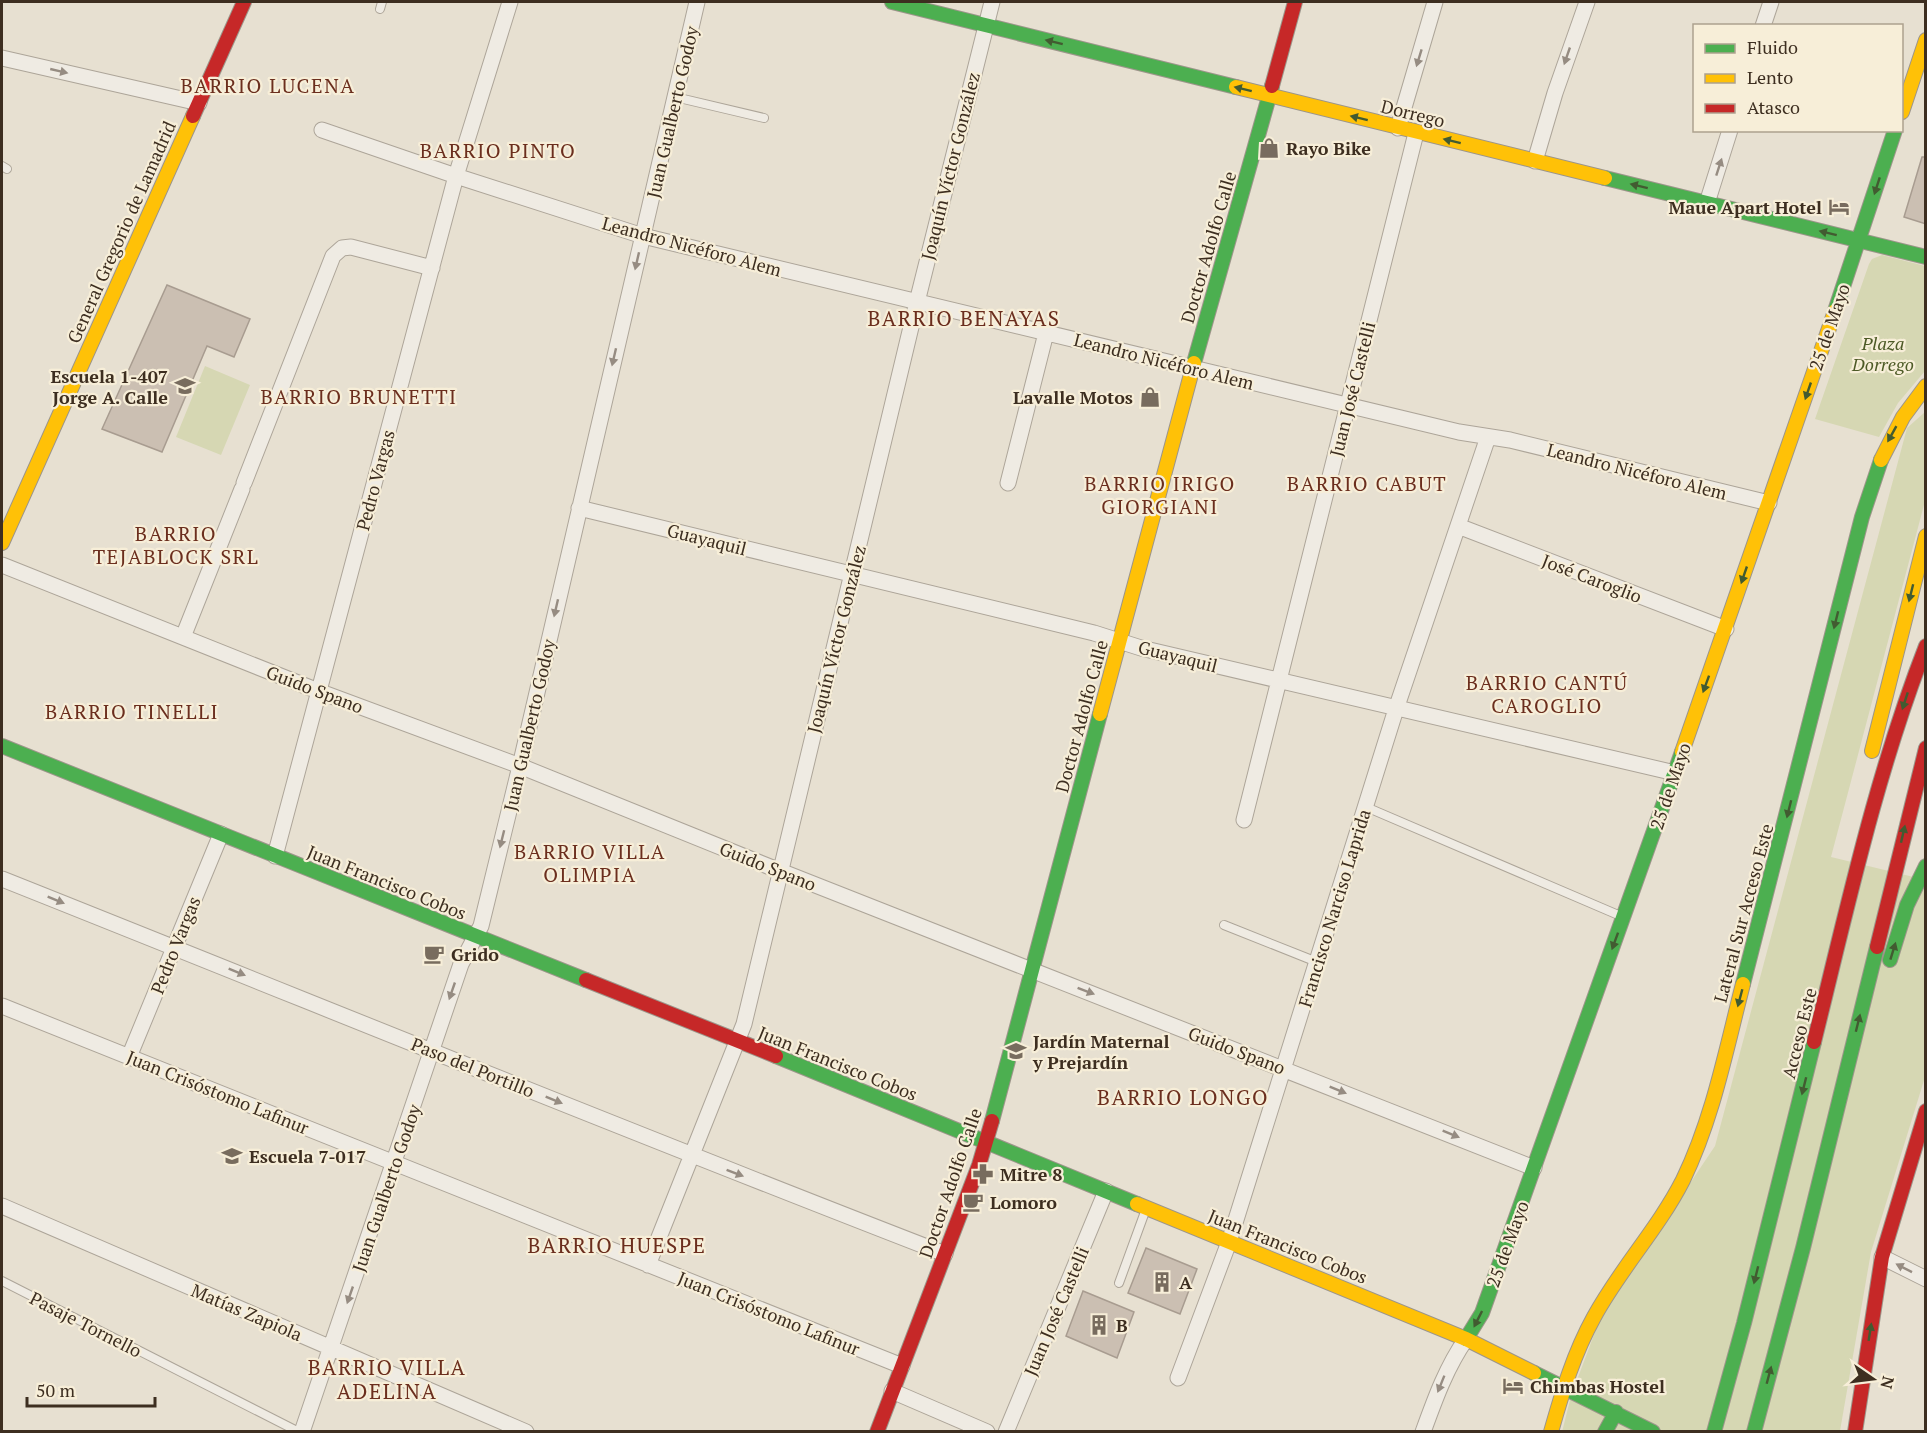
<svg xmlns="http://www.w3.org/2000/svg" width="1927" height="1433" viewBox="0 0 1927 1433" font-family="'PT Serif',serif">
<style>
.green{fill:#d6d7b3}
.building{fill:#cbbfb2;stroke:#a89c90;stroke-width:1.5}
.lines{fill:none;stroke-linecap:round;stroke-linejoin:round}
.lane-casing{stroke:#ada599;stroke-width:10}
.street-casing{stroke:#ada599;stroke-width:17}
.fast-casing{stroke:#9c958a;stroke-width:16}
.slow-casing{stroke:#9c958a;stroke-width:16}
.jam-casing{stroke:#9c958a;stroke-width:16}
.lane{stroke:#efebe3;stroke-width:8}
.street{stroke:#efebe3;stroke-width:15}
.fast{stroke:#4caf50;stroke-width:14}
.slow{stroke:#ffc107;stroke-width:14}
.jam{stroke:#c62828;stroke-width:14}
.oneway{fill:#425b31}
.oneway2{fill:#968c82}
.labels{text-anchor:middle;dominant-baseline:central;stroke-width:4.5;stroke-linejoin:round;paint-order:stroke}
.street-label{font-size:18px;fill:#3d2e20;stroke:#f7eed8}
.poi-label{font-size:18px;font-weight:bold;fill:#3d2e20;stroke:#f7eed8;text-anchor:start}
.park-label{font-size:18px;font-style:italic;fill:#4d5a26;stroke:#f7eed8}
.neighbourhood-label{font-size:20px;letter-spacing:1.5px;fill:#6b2e1e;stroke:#f7eed8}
.quarter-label{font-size:21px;letter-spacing:1.5px;fill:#6b2e1e;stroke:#f7eed8}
</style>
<rect width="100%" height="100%" fill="#e7e0d1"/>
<path class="green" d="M1882,255l43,11v105l-27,32 -19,34 -64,-18 54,-155 3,-5z
M205,366l45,19 -29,70 -45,-18z
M1925,412v89l-94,356 95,23 -1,197 -54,175 -31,179 -278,1 9,-36 30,-80 114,-170 192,-718z"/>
<path class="building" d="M1922,157h4v67l-22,-7z
M167,285l83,34 -16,38 -27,-11 -45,106 -60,-23z
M1146,1248l51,21 -17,45 -52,-21z
M1083,1291l51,21 -17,46 -51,-22z"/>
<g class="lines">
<g class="lane-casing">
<path id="lane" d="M380,9l2,-7
M675,97l89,21
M2,166l5,3
M1366,807l257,110
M1224,925l93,37
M2,1281l297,151
M1119,1283l27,-74"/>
</g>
<g class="street-casing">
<path id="street" d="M1763,26l8,-24
M2,58l197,45
M1398,128l37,-126
M322,130l134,46 187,60 816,196 51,8 259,63
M1535,161l20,-68 32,-91
M1707,203l23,-73
M244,483l89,-227 9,-8 9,-1 81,21
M1008,483l38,-150
M579,508l515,125 47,15 534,125
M1458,526l268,103
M2,565l316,126 202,75 260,105 754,297
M183,637l59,-148
M1244,820l172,-687
M275,856l181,-680 54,-174
M2,879c314,125 627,253 943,375
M2,1006l900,360
M129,1057l92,-223
M2,1206l524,226
M1882,1257l44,22
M648,1265l96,-241 173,-722 75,-300
M1178,1378l51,-136 167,-533 92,-272
M892,1391l95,41
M302,1432l159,-468 20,-38 39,-160 177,-764
M1006,1432l100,-241
M1423,1432c12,-33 23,-64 43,-93"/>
</g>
<g class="fast-casing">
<path id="fast" d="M892,2l344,85
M1605,178l321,79
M1835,311l60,-181
M1194,363l78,-277
M2,746l584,234
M1890,960l17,-55 19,-39
M1743,984l119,-467 19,-57
M776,1056l361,148
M992,1121l108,-407
M1466,1339l16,-26 200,-561
M1534,1373l119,59
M1605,1432l11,-20
M1714,1432l30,-109 70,-281
M1754,1432l49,-184 74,-301"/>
</g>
<g class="slow-casing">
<path id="slow" d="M1236,87l369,91
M1902,112l24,-72
M1881,460l22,-43 23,-31
M2,543l191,-427
M1100,714l94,-351
M1872,751l54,-215
M1682,752l153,-441
M1137,1204l329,135 68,34
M1551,1432c11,-39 23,-79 43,-115 26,-48 64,-88 89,-137 30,-62 43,-130 60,-196"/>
</g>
<g class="jam-casing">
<path id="jam" d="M1272,86l23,-84
M193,116l51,-114
M1877,947l49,-199
M586,980l190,76
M1814,1042c33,-133 62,-268 112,-396
M877,1432l102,-267 13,-44
M1855,1432l27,-175 44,-146"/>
</g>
<use href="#lane" class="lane"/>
<use href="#street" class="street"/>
<use href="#fast" class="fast"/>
<use href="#slow" class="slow"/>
<use href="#jam" class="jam"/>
</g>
<defs><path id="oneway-solid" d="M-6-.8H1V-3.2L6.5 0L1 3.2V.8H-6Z" transform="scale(1.5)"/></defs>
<g class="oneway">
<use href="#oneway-solid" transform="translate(1054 42) rotate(-166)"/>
<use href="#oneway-solid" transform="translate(1243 89) rotate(-166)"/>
<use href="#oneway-solid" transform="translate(1359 118) rotate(-166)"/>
<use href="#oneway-solid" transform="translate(1452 141) rotate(-166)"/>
<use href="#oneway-solid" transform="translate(1639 186) rotate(-166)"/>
<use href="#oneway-solid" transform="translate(1877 186) rotate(108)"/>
<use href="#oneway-solid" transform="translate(1828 233) rotate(-166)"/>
<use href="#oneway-solid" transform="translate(1808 391) rotate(109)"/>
<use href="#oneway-solid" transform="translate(1892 434) rotate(119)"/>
<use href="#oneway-solid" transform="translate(1744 575) rotate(109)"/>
<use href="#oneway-solid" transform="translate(1911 593) rotate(104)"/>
<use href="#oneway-solid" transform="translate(1836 620) rotate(104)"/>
<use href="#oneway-solid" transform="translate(1706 684) rotate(110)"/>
<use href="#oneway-solid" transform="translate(1905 701) rotate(108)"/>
<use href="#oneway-solid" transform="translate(1789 809) rotate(104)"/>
<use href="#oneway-solid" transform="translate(1903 834) rotate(-77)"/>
<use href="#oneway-solid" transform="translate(1615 941) rotate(110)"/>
<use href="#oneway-solid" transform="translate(1893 951) rotate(-73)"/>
<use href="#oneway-solid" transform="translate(1740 998) rotate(105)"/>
<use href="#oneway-solid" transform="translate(1858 1023) rotate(-76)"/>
<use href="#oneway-solid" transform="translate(1804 1086) rotate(104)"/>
<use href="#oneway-solid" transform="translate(1756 1275) rotate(104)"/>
<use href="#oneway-solid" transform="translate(1478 1319) rotate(117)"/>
<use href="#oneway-solid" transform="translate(1870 1332) rotate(-81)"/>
<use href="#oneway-solid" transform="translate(1769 1375) rotate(-75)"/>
</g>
<g class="oneway2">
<use href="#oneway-solid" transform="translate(1567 56) rotate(109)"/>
<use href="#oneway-solid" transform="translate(1419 58) rotate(107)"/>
<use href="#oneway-solid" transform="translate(59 71) rotate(13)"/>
<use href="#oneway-solid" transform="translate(1719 167) rotate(-72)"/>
<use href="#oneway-solid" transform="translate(637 261) rotate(103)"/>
<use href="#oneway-solid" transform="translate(614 357) rotate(103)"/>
<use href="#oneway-solid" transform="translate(556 608) rotate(103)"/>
<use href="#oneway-solid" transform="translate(502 839) rotate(104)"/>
<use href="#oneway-solid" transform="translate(56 900) rotate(22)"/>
<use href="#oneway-solid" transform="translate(237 972) rotate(22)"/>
<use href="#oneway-solid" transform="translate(452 991) rotate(109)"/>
<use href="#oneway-solid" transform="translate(1086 991) rotate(21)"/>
<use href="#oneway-solid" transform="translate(1338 1090) rotate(22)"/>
<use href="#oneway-solid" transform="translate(554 1100) rotate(22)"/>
<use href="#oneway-solid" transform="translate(1451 1134) rotate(22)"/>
<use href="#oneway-solid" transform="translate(735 1173) rotate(21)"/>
<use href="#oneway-solid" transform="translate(1904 1268) rotate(-153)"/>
<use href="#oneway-solid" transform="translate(350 1295) rotate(109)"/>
<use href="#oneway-solid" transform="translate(1441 1384) rotate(112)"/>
</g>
<defs>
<g id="shop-bare" transform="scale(1.62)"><path d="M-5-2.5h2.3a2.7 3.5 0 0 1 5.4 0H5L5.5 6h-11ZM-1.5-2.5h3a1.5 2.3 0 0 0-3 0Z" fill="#786c5e" stroke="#f7eed8" stroke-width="2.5" paint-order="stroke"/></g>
<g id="hotel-bare" transform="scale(1.62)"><path d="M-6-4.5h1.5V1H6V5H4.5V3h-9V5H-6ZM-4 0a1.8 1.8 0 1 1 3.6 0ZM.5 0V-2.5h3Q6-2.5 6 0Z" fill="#786c5e" stroke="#f7eed8" stroke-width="2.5" paint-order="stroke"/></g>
<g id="school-bare" transform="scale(1.62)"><path d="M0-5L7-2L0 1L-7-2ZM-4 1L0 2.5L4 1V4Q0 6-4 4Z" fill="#786c5e" stroke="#f7eed8" stroke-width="2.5" paint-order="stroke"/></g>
<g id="cafe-bare" transform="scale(1.62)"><path d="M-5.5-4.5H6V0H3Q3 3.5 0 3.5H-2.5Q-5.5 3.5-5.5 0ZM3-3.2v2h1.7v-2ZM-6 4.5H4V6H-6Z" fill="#786c5e" stroke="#f7eed8" stroke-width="2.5" paint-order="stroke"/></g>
<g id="pharmacy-bare" transform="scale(1.62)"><path d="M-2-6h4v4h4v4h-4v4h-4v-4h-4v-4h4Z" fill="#786c5e" stroke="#f7eed8" stroke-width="2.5" paint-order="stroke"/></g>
<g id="building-bare" transform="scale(1.62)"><path d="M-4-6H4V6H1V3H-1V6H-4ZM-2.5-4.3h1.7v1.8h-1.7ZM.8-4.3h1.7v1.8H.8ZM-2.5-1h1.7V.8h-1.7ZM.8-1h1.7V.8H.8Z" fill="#786c5e" stroke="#f7eed8" stroke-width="2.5" paint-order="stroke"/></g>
</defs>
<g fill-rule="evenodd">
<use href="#shop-bare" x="1269" y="148"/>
<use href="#hotel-bare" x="1839" y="207"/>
<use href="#school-bare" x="185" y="386"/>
<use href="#shop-bare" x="1150" y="397"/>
<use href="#cafe-bare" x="434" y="954"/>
<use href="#school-bare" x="1016" y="1051"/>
<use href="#school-bare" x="232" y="1156"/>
<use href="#pharmacy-bare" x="983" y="1174"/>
<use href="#cafe-bare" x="973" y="1202"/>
<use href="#building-bare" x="1162" y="1282"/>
<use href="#building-bare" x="1099" y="1325"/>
<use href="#hotel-bare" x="1513" y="1386"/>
</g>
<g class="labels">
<g class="street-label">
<text transform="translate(672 112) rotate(-77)">Juan Gualberto Godoy</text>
<text transform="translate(1413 113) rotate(14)">Dorrego</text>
<text transform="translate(950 166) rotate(-76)">Joaquín Víctor González</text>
<text transform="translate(121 232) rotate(-66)">General Gregorio de Lamadrid</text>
<text transform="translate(692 246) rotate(15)">Leandro Nicéforo Alem</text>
<text transform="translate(1208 247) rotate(-74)">Doctor Adolfo Calle</text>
<text transform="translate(1829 327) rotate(-71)">25 de Mayo</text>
<text transform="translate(1164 361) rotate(14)">Leandro Nicéforo Alem</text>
<text transform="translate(1352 389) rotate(-76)">Juan José Castelli</text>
<text transform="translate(1637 471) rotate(14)">Leandro Nicéforo Alem</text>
<text transform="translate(375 480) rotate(-75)">Pedro Vargas</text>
<text transform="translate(707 539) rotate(14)">Guayaquil</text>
<text transform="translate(1592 578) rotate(21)">José Caroglio</text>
<text transform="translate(836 639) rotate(-76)">Joaquín Víctor González</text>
<text transform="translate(1178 656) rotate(14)">Guayaquil</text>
<text transform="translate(315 689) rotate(21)">Guido Spano</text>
<text transform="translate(1081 716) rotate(-75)">Doctor Adolfo Calle</text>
<text transform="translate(529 725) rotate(-77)">Juan Gualberto Godoy</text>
<text transform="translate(1670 786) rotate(-71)">25 de Mayo</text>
<text transform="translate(768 866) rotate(22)">Guido Spano</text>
<text transform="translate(387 882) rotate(22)">Juan Francisco Cobos</text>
<text transform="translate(1334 908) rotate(-73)">Francisco Narciso Laprida</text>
<text transform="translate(1743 913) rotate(-75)">Lateral Sur Acceso Este</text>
<text transform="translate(175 945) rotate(-68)">Pedro Vargas</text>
<text transform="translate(1799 1033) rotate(-76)">Acceso Este</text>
<text transform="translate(1237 1050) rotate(21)">Guido Spano</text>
<text transform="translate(838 1063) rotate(22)">Juan Francisco Cobos</text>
<text transform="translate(473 1067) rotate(22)">Paso del Portillo</text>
<text transform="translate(218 1092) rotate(22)">Juan Crisóstomo Lafinur</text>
<text transform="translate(950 1183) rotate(-71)">Doctor Adolfo Calle</text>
<text transform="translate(386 1188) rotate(-71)">Juan Gualberto Godoy</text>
<text transform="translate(1507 1244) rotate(-70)">25 de Mayo</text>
<text transform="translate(1288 1246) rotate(22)">Juan Francisco Cobos</text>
<text transform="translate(1056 1311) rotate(-67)">Juan José Castelli</text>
<text transform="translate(247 1312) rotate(23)">Matías Zapiola</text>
<text transform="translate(769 1313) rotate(22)">Juan Crisóstomo Lafinur</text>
<text transform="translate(86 1324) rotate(27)">Pasaje Tornello</text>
</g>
<g class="poi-label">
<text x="1286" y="148">Rayo Bike</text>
<text x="1822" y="207" text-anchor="end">Maue Apart Hotel</text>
<text x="168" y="376" text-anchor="end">Escuela 1-407<tspan x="168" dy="21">Jorge A. Calle</tspan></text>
<text x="1133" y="397" text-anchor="end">Lavalle Motos</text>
<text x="451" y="954">Grido</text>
<text x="1033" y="1041">Jardín Maternal<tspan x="1033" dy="21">y Prejardín</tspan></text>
<text x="249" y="1156">Escuela 7-017</text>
<text x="1000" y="1174">Mitre 8</text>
<text x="990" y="1202">Lomoro</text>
<text x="1179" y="1282">A</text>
<text x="1116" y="1325">B</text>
<text x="1530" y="1386">Chimbas Hostel</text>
</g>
<g class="park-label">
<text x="1883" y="343">Plaza<tspan x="1883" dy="21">Dorrego</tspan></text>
</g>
<g class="neighbourhood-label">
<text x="268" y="85">BARRIO LUCENA</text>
<text x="498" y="150">BARRIO PINTO</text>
<text x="359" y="396">BARRIO BRUNETTI</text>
<text x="1160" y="483">BARRIO IRIGO<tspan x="1160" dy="23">GIORGIANI</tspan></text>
<text x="1367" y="483">BARRIO CABUT</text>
<text x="176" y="533">BARRIO<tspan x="176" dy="23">TEJABLOCK SRL</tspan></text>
<text x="1547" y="682">BARRIO CANTÚ<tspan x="1547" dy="23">CAROGLIO</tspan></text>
<text x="132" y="711">BARRIO TINELLI</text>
<text x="590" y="851">BARRIO VILLA<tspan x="590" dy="23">OLIMPIA</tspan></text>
</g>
<g class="quarter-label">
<text x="964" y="318">BARRIO BENAYAS</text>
<text x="1183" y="1097">BARRIO LONGO</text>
<text x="617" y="1245">BARRIO HUESPE</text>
<text x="387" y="1367">BARRIO VILLA<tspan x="387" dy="24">ADELINA</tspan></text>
</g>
</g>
<rect width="1927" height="1433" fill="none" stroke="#3d2e20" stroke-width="6"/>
<rect x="1693" y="24" width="210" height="108" fill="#f7eed8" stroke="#ada18e" stroke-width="1.5"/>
<rect x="1705" y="44" width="30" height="9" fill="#4caf50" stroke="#ada18e" stroke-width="1.5"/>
<text x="1747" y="54" font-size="18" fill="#3d2e20">Fluido</text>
<rect x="1705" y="74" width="30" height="9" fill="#ffc107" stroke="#ada18e" stroke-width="1.5"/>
<text x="1747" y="84" font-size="18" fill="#3d2e20">Lento</text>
<rect x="1705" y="104" width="30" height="9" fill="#c62828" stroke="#ada18e" stroke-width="1.5"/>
<text x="1747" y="114" font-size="18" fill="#3d2e20">Atasco</text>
<g transform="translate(1873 1379) rotate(104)" stroke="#f7eed8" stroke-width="4.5" paint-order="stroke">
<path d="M0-4.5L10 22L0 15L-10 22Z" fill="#3d2e20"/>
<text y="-9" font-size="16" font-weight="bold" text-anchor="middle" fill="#3d2e20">N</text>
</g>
<path d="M27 1397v9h128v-9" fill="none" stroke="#3d2e20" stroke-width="3"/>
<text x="36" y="1397" font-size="18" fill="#3d2e20" stroke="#f7eed8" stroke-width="4.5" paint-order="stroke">50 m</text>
</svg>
